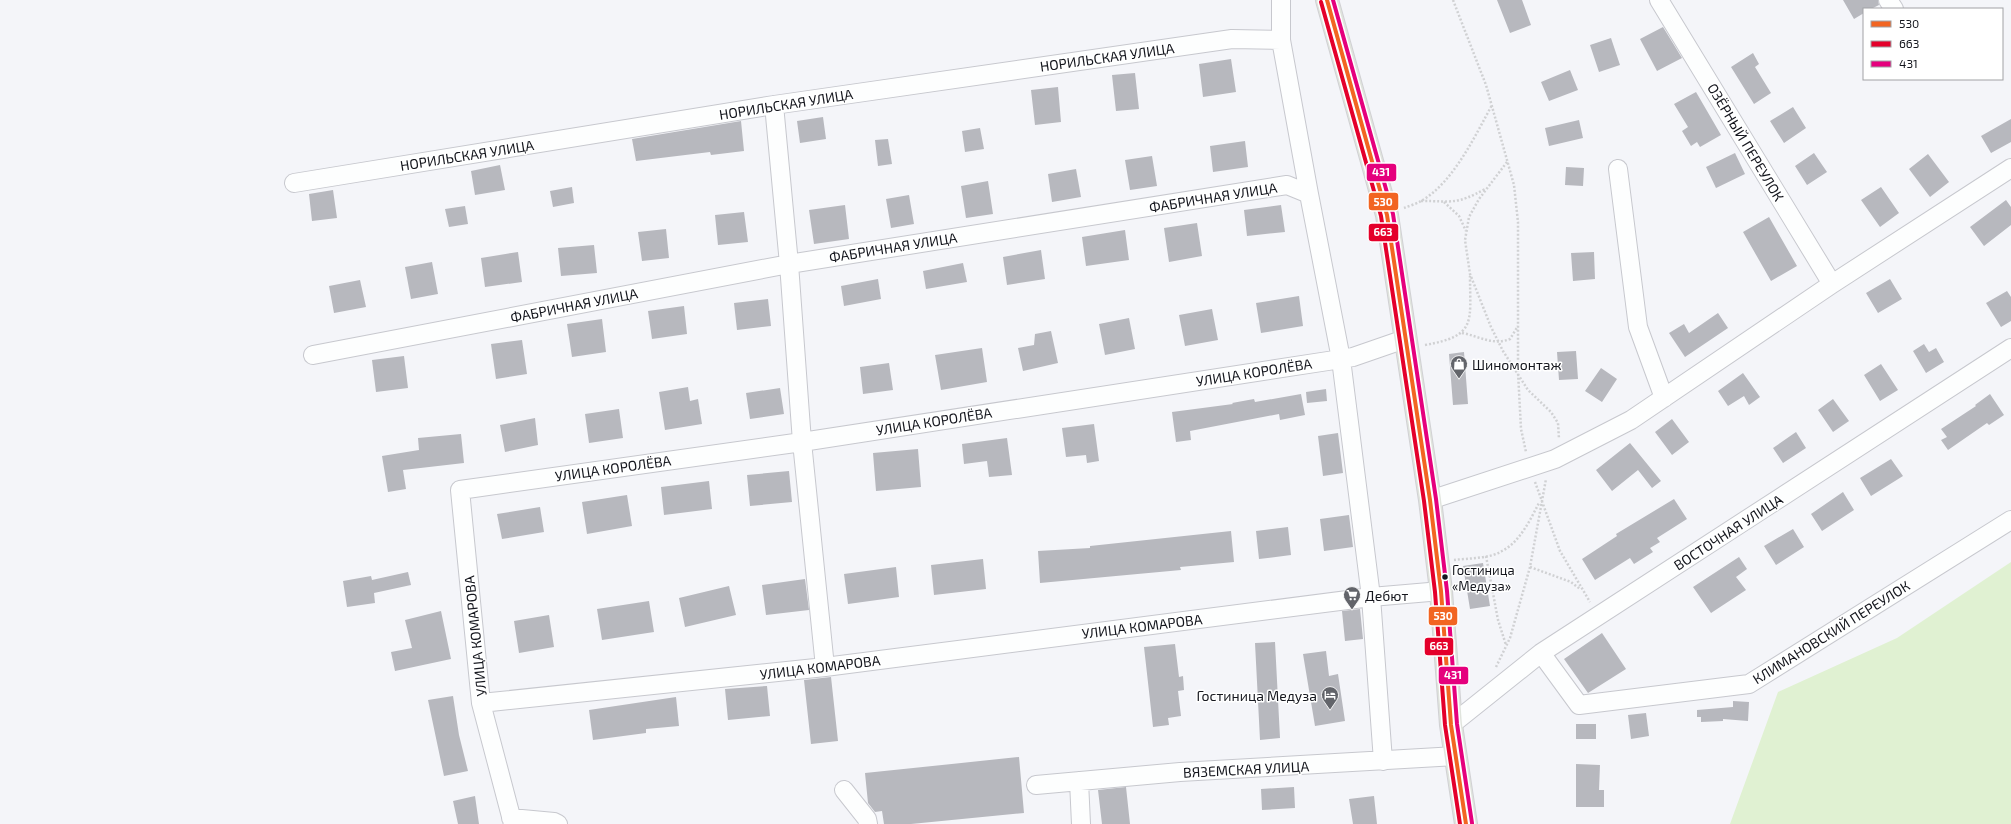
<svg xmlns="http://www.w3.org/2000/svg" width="2011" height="824" viewBox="0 0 2011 824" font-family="'Exo 2',sans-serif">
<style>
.green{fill:#e0f1d2}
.building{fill:#b7b8be}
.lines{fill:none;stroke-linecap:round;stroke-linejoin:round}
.minor-casing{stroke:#c7c8ce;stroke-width:20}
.major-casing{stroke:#d1d1d4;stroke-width:24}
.path{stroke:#d0d1d3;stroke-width:2.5;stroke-dasharray:2 2;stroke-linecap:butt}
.minor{stroke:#fdfefe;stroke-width:18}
.major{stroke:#e0e4dd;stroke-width:22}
.bus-1-casing{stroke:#fff;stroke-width:7}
.bus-2-casing{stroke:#fff;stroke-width:7}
.bus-3-casing{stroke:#fff;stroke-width:7}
.bus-1{stroke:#f26522;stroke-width:4}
.bus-2{stroke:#e4002b;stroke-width:4}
.bus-3{stroke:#e5007d;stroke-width:4}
.bus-dot{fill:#14161d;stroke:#fff;stroke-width:1.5}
.labels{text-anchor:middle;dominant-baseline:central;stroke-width:3;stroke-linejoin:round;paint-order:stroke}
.bus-label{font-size:13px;fill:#14161d;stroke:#fff;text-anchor:start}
.street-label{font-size:14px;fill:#14161d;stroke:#fff}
.poi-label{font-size:14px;fill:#14161d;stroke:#fff;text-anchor:start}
.line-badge{stroke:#fff;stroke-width:1.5}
.badge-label{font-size:11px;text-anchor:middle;font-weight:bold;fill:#fff}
</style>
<rect width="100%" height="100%" fill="#f4f5f9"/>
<path class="green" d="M2011,562v262h-281l48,-132 119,-54z"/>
<path class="building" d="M1497,0h25l9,25 -21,8z
M1843,0h35l1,5 -8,4h-7v4l-10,6z
M1663,27l19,31 -25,13 -17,-32z
M1611,38l9,27 -21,7 -9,-27z
M1753,53l6,11 -4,3 16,26 -17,11 -23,-37z
M1231,59l5,33 -33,5 -4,-33z
M1570,70l8,20 -29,11 -8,-19z
M1135,73l4,36 -23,2 -4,-36z
M1058,87l3,35 -26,3 -4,-35z
M1696,92l25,43 -21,12 -3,-5 -6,4 -9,-15 6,-4 -14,-23z
M1793,107l13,21 -22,15 -14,-22z
M823,117l3,22 -26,4 -3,-22z
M2011,119v23l-20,11 -10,-17z
M1579,120l4,18 -34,8 -4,-18z
M741,121l3,30 -33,4 -1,-3 -74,9 -4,-22z
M980,128l4,21 -19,3 -3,-21z
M888,139l4,25 -14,2 -3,-26z
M1245,141l3,26 -35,5 -3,-26z
M1735,153l10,21 -29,14 -10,-21z
M1814,153l13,19 -20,13 -12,-19z
M1928,154l21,28 -19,15 -21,-28z
M1152,156l5,30 -27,4 -5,-30z
M500,165l5,25 -30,5 -4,-24z
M1566,167l18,1 -1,18 -18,-1z
M1076,169l5,28 -29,5 -4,-28z
M988,181l5,33 -27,4 -5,-32z
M572,187l2,16 -21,4 -3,-16z
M1881,187l18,26 -19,14 -19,-27z
M333,190l4,28 -25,3 -3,-27z
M909,195l5,29 -23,4 -5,-29z
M2006,200l5,7v18l-27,21 -14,-19z
M845,205l4,34 -35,5 -5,-34z
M1281,205l4,27 -38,4 -3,-26z
M465,206l3,18 -19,3 -4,-18z
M744,212l4,30 -30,3 -3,-30z
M1769,217l28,49 -26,15 -28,-49z
M1197,223l5,33 -33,6 -5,-34z
M666,229l3,29 -27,3 -4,-29z
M1125,230l4,30 -43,6 -4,-29z
M594,245l3,28 -36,3 -3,-28z
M1041,250l4,29 -38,6 -4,-28z
M518,252l4,30 -37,5 -4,-29z
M1594,252l1,27 -22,2 -2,-28z
M432,262l6,32 -27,5 -6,-32z
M963,263l4,19 -41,7 -3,-18z
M878,279l3,20 -37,7 -3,-20z
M1890,279l12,20 -24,14 -12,-20z
M360,280l6,27 -32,6 -5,-27z
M2007,291l4,6v24l-10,6 -15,-24z
M1299,296l4,30 -42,7 -5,-30z
M768,299l3,27 -34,4 -3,-27z
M684,306l3,28 -35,5 -4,-28z
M1212,309l6,31 -33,6 -6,-31z
M1718,313l10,15 -43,29 -16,-24 15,-9 5,9z
M1129,318l6,31 -30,6 -6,-31z
M602,319l4,33 -34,5 -5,-33z
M1051,331l7,32 -35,8 -5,-23 16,-3 1,-11z
M522,340l5,34 -31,5 -5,-35z
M1924,344l5,8 7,-4 8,14 -18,11 -13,-22z
M982,348l5,34 -46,8 -6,-35z
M1576,351l2,28 -19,1 -2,-28z
M1464,352l4,52 -15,1 -4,-51z
M404,356l4,32 -32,4 -4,-32z
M889,363l4,27 -30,4 -3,-27z
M1881,364l17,26 -18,11 -16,-26z
M1601,368l16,11 -15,23 -17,-11z
M1743,373l17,24 -11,8 -5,-9 -16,10 -10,-15z
M688,387l2,14 8,-2 4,25 -37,6 -6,-38z
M780,388l4,26 -34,5 -4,-26z
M1326,389l1,12 -20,2 -1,-11z
M1301,394l4,21 -25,5 -1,-6 -89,17 1,9 -15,2 -4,-30 61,-8 -1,-1 22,-4 1,3z
M1990,394l14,21 -15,10 -2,-2 -39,27 -7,-10 6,-3 -6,-8 35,-23 -1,-1z
M1833,399l16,22 -16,11 -15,-22z
M619,409l4,29 -34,5 -4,-29z
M535,418l3,27 -33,7 -5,-27z
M1672,419l17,23 -17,13 -17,-23z
M1094,424l5,37 -12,2 -1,-8 -20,2 -4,-29z
M1796,432l10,16 -23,15 -10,-15z
M1338,433l5,40 -20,3 -5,-40z
M461,434l3,29 -61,7 3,19 -18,3 -6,-36 37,-6 -1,-12z
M1007,438l5,37 -23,2 -2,-16 -23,3 -2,-20z
M1630,443l31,38 -9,7 -14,-18 -26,21 -16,-21z
M918,449l3,38 -45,4 -3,-38z
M1891,459l12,17 -32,20 -11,-18z
M789,471l3,31 -42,4 -3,-31z
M709,481l3,28 -48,6 -3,-28z
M1843,492l11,18 -32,21 -11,-17z
M627,495l5,31 -45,8 -5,-32z
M1674,499l13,20 -30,19 3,4 -10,6 3,4 -19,12 -4,-6 -35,22 -13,-21 35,-23 -1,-2z
M540,507l4,25 -42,7 -5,-25z
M1349,515l4,32 -29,4 -4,-32z
M1288,527l3,28 -32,4 -3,-28z
M1793,529l11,18 -28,18 -12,-19z
M1231,531l3,31 -54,5 1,3 -141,13 -2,-32 52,-3v-2z
M1739,557l8,12 -11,8 10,13 -35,23 -18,-26z
M983,559l3,30 -52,6 -3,-30z
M1483,563l7,43 -20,3 -7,-43z
M896,567l3,30 -51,7 -4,-30z
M408,572l3,13 -37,8 1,10 -28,4 -4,-26 28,-5 1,4z
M805,579l4,31 -43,5 -4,-30z
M729,586l7,29 -51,12 -6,-29z
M649,601l5,31 -52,8 -5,-31z
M1360,609l3,30 -18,2 -3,-30z
M441,611l10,48 -56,12 -4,-19 21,-4 -7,-28z
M549,615l5,32 -35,6 -5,-32z
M1602,633l24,36 -38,24 -24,-34z
M1275,642l5,96 -20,2 -5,-97z
M1175,644l4,33 4,-1 1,14 -6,1 3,25 -13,2 1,7 -16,2 -9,-80z
M1326,651l3,25 9,-2 7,47 -30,5 -12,-72z
M831,677l7,64 -27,3 -7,-64z
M767,686l3,30 -42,4 -3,-31z
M453,696l6,39 9,36 -24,5 -16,-76z
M676,697l3,29 -33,3v4l-53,7 -4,-30z
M1733,701l16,1 -1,19 -25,-2v2l-22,1v-5h-4v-7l36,-3z
M1646,713l3,23 -18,3 -3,-24z
M1576,724h20v15h-20z
M1019,757l5,56 -113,11h-27l-2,-13 -7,1 -7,-9 -3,-30z
M1576,764l24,1 -1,25h5v17h-28z
M1126,787l4,37h-28l-4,-34z
M1294,787l1,21 -33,2 -1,-21z
M475,796l4,28h-21l-5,-23z
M1374,796l3,28h-24l-4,-25z"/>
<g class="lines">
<g class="minor-casing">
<path id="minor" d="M1281,0v40l28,154
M1659,0l173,284
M1888,0l6,9
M774,105l15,159 13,178 23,225
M1618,169l20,158 26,71
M294,183l480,-78 458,-66 49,1
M1405,339l-52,18 -12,2 -539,83 -342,48 21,213 344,-36 546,-70 70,-6
M313,355l476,-91 498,-79 22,9 32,165 30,238 12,164
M1430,500l125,-41 76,-39 201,-136 179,-116
M1541,653l38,52 170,-21 262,-164
M481,703l32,121
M1451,725l90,-72 470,-305
M1079,781l2,43
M1036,785l144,-13 276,-16
M844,790l23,29 1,5
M511,818l43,4 4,2"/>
</g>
<g class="major-casing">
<path id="major" d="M1327,0l60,215 43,285 11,91 10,134 15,99"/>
</g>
<path class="path" d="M1453,0l33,85 28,100 4,37v150l3,57 5,23
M1507,162l-28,37 -10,18 -4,23 5,34 21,53 12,24 25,39 23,22 7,11 1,16
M1421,201c32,0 35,4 64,-12
M1444,202l15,14 7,15
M1404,208c5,-2 12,-4 17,-7 32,-18 54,-65 71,-96
M1462,333c17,3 31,13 48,6l8,-13
M1425,345c52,-9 45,-23 45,-69
M1535,482l25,69 30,51
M1486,556l12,64 8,25
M1454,560c15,-2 35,-1 48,-9 18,-9 28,-31 37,-48
M1530,567l41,15 9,7
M1496,667l14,-29 20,-71 16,-88"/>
<use href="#minor" class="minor"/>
<use href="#major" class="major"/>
<g class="bus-1-casing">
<path id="bus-1" d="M1327,0l60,215 43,285 11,91 10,134 15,99"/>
</g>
<g class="bus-2-casing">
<path id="bus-2" d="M1321,2l60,214 43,285 11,91 10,133 15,99"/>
</g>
<g class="bus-3-casing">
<path id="bus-3" d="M1333,0l60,214 43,285 11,92 10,133 15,99"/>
</g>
<use href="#bus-1" class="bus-1"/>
<use href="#bus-2" class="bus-2"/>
<use href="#bus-3" class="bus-3"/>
</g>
<defs>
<g id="shop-pin" transform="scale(0.9)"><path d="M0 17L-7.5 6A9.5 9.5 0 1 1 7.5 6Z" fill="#62646a" stroke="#fff"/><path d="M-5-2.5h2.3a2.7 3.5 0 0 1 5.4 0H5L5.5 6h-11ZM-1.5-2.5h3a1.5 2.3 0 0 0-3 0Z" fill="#fff"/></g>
<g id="supermarket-pin" transform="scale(0.9)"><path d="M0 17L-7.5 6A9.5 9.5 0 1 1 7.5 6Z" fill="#62646a" stroke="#fff"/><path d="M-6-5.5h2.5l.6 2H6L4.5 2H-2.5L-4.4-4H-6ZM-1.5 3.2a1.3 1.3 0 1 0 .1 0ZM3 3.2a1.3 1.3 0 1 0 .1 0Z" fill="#fff"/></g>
<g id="hotel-pin" transform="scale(0.9)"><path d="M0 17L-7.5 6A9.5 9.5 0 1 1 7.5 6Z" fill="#62646a" stroke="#fff"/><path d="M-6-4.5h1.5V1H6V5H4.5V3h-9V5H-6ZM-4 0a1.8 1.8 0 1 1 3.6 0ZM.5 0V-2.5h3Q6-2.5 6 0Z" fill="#fff"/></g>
</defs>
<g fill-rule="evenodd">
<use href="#shop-pin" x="1459" y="364"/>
<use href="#supermarket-pin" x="1352" y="595"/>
<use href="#hotel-pin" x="1330" y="695"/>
</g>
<circle class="bus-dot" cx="1445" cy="577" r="3.5"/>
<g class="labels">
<g class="bus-label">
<text x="1452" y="570">Гостиница<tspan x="1452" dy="16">«Медуза»</tspan></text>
</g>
<g class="street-label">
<text transform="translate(1107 57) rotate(-8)">НОРИЛЬСКАЯ УЛИЦА</text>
<text transform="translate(786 104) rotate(-9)">НОРИЛЬСКАЯ УЛИЦА</text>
<text transform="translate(1746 142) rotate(59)">ОЗЁРНЫЙ ПЕРЕУЛОК</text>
<text transform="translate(467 155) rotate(-9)">НОРИЛЬСКАЯ УЛИЦА</text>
<text transform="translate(1213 197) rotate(-9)">ФАБРИЧНАЯ УЛИЦА</text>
<text transform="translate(893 247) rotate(-9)">ФАБРИЧНАЯ УЛИЦА</text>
<text transform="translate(574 305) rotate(-11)">ФАБРИЧНАЯ УЛИЦА</text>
<text transform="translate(1254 372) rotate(-9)">УЛИЦА КОРОЛЁВА</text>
<text transform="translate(934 421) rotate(-9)">УЛИЦА КОРОЛЁВА</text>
<text transform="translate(613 468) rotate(-8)">УЛИЦА КОРОЛЁВА</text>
<text transform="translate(1728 532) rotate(-33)">ВОСТОЧНАЯ УЛИЦА</text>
<text transform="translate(1142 626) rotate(-7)">УЛИЦА КОМАРОВА</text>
<text transform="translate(1831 632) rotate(-32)">КЛИМАНОВСКИЙ ПЕРЕУЛОК</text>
<text transform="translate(475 636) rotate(-96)">УЛИЦА КОМАРОВА</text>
<text transform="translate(820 667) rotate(-7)">УЛИЦА КОМАРОВА</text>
<text transform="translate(1246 769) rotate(-3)">ВЯЗЕМСКАЯ УЛИЦА</text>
</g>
<g class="poi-label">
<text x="1472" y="364">Шиномонтаж</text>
<text x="1365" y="595">Дебют</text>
<text x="1317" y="695" text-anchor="end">Гостиница Медуза</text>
</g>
</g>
<g class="line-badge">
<rect x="1366" y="163" width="31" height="19" rx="4" fill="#e5007d"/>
<rect x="1368" y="192" width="31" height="19" rx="4" fill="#f26522"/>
<rect x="1368" y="223" width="31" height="19" rx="4" fill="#e4002b"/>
<rect x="1428" y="606" width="30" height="20" rx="4" fill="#f26522"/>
<rect x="1424" y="637" width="30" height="19" rx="4" fill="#e4002b"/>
<rect x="1438" y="666" width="31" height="19" rx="4" fill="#e5007d"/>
</g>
<g class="badge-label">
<text x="1381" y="176">431</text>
<text x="1383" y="206">530</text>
<text x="1383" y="236">663</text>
<text x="1443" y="620">530</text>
<text x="1439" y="650">663</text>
<text x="1453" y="679">431</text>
</g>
<rect x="1863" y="8" width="140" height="72" fill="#ffffff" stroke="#a1a2a5"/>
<rect x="1871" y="21" width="20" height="6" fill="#f26522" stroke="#a1a2a5"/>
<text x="1899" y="28" font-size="12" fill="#14161d">530</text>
<rect x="1871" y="41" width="20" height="6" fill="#e4002b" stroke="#a1a2a5"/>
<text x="1899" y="48" font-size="12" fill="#14161d">663</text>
<rect x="1871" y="61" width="20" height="6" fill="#e5007d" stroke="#a1a2a5"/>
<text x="1899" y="68" font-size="12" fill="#14161d">431</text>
</svg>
